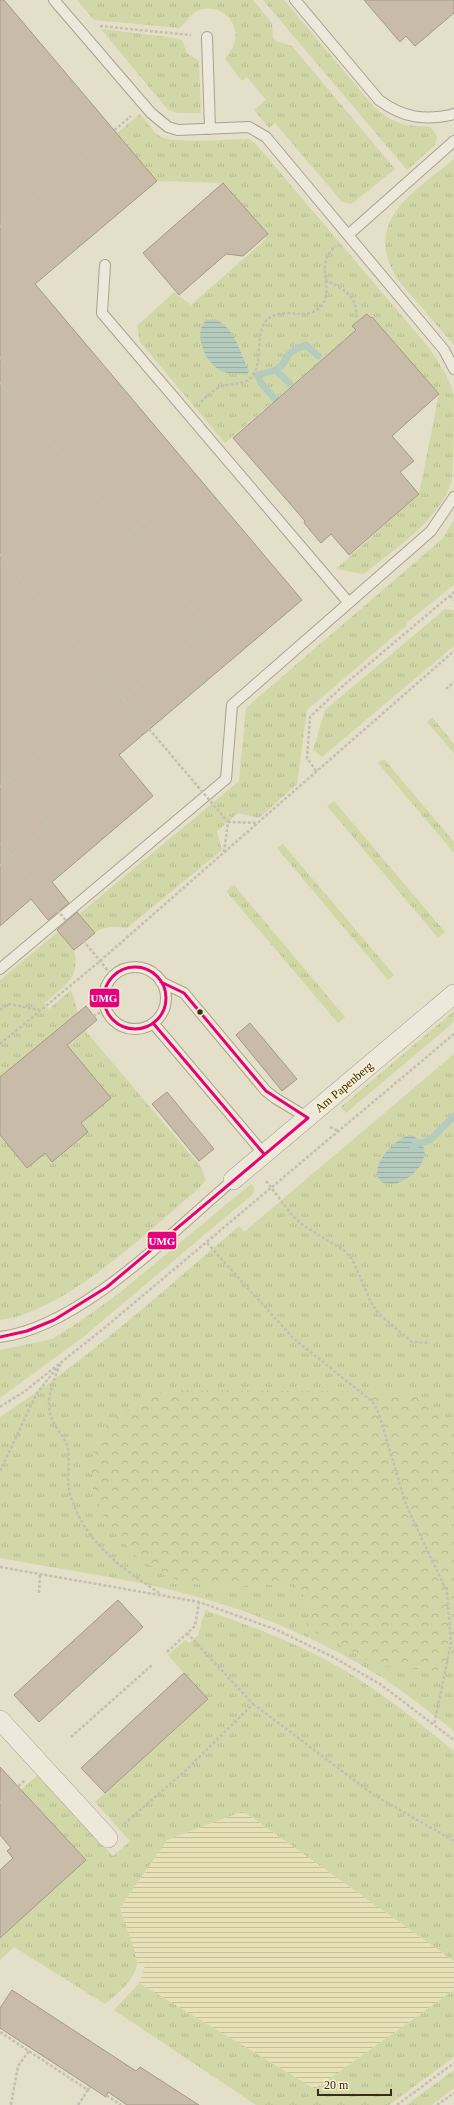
<svg xmlns="http://www.w3.org/2000/svg" width="454" height="2105" viewBox="0 0 454 2105" font-family="Georgia,serif">
<style>
.farmland{fill:url(#farmland-rules)}
.grass{fill:url(#grass-tufts)}
.forest{fill:url(#forest-crowns)}
.water{fill:url(#water-rules)}
.lines{fill:none;stroke-linecap:round;stroke-linejoin:round}
.stream{stroke:#b4cbbe;stroke-width:7}
.building{fill:#c8bca8;stroke:#a49987}
.lane-casing{stroke:#a9a292;stroke-width:12}
.street-casing{stroke:#a9a292;stroke-width:20}
.path{stroke:#c4bfb1;stroke-width:2.5;stroke-dasharray:3 2;stroke-linecap:butt}
.lane{stroke:#ece8da;stroke-width:10}
.street{stroke:#ece8da;stroke-width:19}
.path-bridge{stroke:#c4bfb1;stroke-width:2.5;stroke-dasharray:3 2;stroke-linecap:butt}
.bus-1-casing{stroke:#f8efcb;stroke-width:6}
.bus-1{stroke:#e5007d;stroke-width:3}
.bus-dot{fill:#372b1a;stroke:#f8efcb;stroke-width:1.5}
.labels{text-anchor:middle;dominant-baseline:central;stroke-width:3.5;stroke-linejoin:round;paint-order:stroke}
.street-label{font-size:12px;fill:#372b1a;stroke:#f8efcb}
.line-badge{stroke:#f8efcb;stroke-width:1.5}
.badge-label{font-size:11px;text-anchor:middle;font-weight:bold;fill:#fff}
</style>
<defs>
<pattern id="farmland-rules" width="6" height="5" patternUnits="userSpaceOnUse"><rect width="6" height="5" fill="#e6e1b6"/><path d="M0 2.5h6" fill="none" stroke="#c6c19c"/></pattern>
<pattern id="grass-tufts" width="24" height="20" patternUnits="userSpaceOnUse"><rect width="24" height="20" fill="#d2d7a8"/><path d="M3 7l-1-3M5 7V3M7 7l1-3M15 17l-1-3M17 17v-4M19 17l1-3" fill="none" stroke="#b5b990"/></pattern>
<pattern id="forest-crowns" width="20" height="18" patternUnits="userSpaceOnUse"><rect width="20" height="18" fill="#d2d7a8"/><path d="M2 6a3 3 0 1 1 6 0M12 15a3 3 0 1 1 6 0" fill="none" stroke="#b5b990"/></pattern>
<pattern id="water-rules" width="6" height="5" patternUnits="userSpaceOnUse"><rect width="6" height="5" fill="#b4cbbe"/><path d="M0 2.5h6" fill="none" stroke="#9baea3"/></pattern>
</defs>
<rect width="100%" height="100%" fill="#e4dfc8"/>
<path class="farmland" d="M243,1811l211,150v29l-139,99 -176,-106 6,-15 -8,-6 -17,-54 47,-68z"/>
<path class="grass" d="M77,0h176l19,23 1,15 3,3 16,5 103,123 -41,33 -3,2 -9,-2 -67,-79 -6,5 -15,-18 12,-10 -19,-23 -5,4 -17,-22c3,-6 9,-10 10,-19 4,-21 -18,-38 -38,-29 -8,4 -11,13 -18,17l-85,-8z
M263,0h21l90,107 16,12 15,6 26,2 6,10 -2,8 -28,25z
M101,29l67,8 14,3 5,13 12,8 2,52h-23l-10,-3z
M140,114c6,6 13,19 21,23 16,7 69,2 88,2l6,4 170,200c12,16 24,33 29,52 0,19 0,72 -2,86 -14,41 -57,67 -88,93l-28,-5 83,-75 20,-100 -67,-77 -1,1 -4,-4 -14,12 3,4 -131,113 -85,-101 -3,-16 37,-34 17,13 75,-66 -1,-8 -42,-48 -66,-2 -40,-48z
M454,159v186l-57,-66c-35,-59 17,-87 57,-120z
M454,520v65l-48,38 1,2 -100,85 -10,74 -38,34 -21,-5 -21,18 5,19 -95,78c-29,-4 -31,4 -53,22 7,31 -11,35 -30,54l5,5 22,-19c5,13 6,25 12,38l118,139 5,13 -6,7c-50,43 -135,125 -200,133v-340l239,-199 7,-73 196,-169z
M445,609l9,1v36l-132,111 -9,-7 12,-40z
M432,717l22,27v9l-27,-31z
M384,759l70,83v11l-76,-90z
M334,801l111,131 -7,6 -111,-132z
M283,844l111,131 -6,5 -111,-132z
M234,885l111,132 -7,6 -112,-132z
M454,1011v11l-108,91 -5,-6z
M454,1054v527l-271,-191 -38,7 -38,26 103,164 84,-3 20,22 -8,22 129,43 19,-4v64c-22,-17 -44,-35 -68,-51 -48,-31 -107,-58 -161,-75 -73,-24 -150,-33 -225,-47v-141c86,-56 162,-125 239,-191l5,6z
M251,1184l3,3 -1,7 -171,144 -82,60v-48l52,-11 28,-18 38,-27z
M205,1610c46,16 92,33 134,57 41,24 78,54 115,84v210l-211,-150 -76,29 -47,68c3,10 17,46 17,54 -1,18 -20,32 -32,42l-91,-57 -14,13v-22l85,-78 -64,-70 18,-16 74,82 17,-15 -35,-39 112,-103 -39,-44 17,-15 4,3 9,-8z
M139,1983l176,106 139,-99v67l-65,48h-133l-142,-95z
M454,2070v18l-22,17h-26z"/>
<path class="forest" d="M183,1390l231,2 31,23 9,17v235l-19,4 -58,-6 -72,-38 9,-21 -20,-22 -84,3 -43,-10 -35,-24 -29,-38 -10,-26 -2,-31 16,-35 38,-26z"/>
<path class="water" d="M215,319c21,10 24,32 34,52l-2,4c-9,-2 -20,0 -28,-5 -15,-11 -26,-35 -13,-50z
M411,1135c38,19 -16,63 -31,45 -12,-14 17,-44 31,-45z"/>
<g class="lines">
<path class="stream" d="M276,370l13,13
M275,399l-14,-16 -3,-8 18,-5 6,-5 7,-11 7,-5 10,-4 12,11
M412,1146l18,-6 24,-24"/>
</g>
<path class="building" d="M0,0h4l153,181 -122,103 267,316 -183,155 34,41 -101,86 17,21 -21,17 -17,-21 -31,27z
M364,0h90v13l-39,33 -9,-10 -6,6z
M223,183l45,51 -25,22 -17,-2 -47,41 -36,-42z
M367,314l4,4 1,-1 67,77 -47,42 22,25 -14,11 19,22 -70,61 -18,-21 -10,9 -17,-20 1,-2 -72,-83 123,-108 -4,-4z
M77,912l18,21 -21,17 -17,-20z
M86,1006l11,14 -30,25 44,53 -30,25 7,9 -36,30 -7,-9 -18,15 -27,-33v-58z
M250,1023l47,56 -15,12 -46,-56z
M167,1092l47,57 -15,12 -47,-57z
M118,1600l25,27 -104,95 -25,-27z
M184,1673l24,26 -103,94 -24,-25z
M0,1767l86,93 -86,78v-68l13,-12 -6,-7 4,-3 -11,-13z
M12,1990l124,81 4,-4 59,38h-72l-19,-13 -2,5 -106,-69v-20z"/>
<g class="lines">
<g class="lane-casing">
<path id="lane" d="M54,0l97,113 17,14 10,3 71,-3 17,10 178,213 10,19
M295,0l84,100c24,18 46,21 75,14
M207,37l3,92
M348,235l106,-94
M105,265l-3,48 247,290
M104 998a31 31 0 1 1 62 0a31 31 0 1 1-62 0Z
M0,969l226,-190 6,-74 199,-174 23,-34
M161,982l23,11 82,98 9,7 33,20
M153,1023l111,131
M0,1337c79,-9 173,-106 233,-157"/>
</g>
<g class="street-casing">
<path id="street" d="M233,1180l221,-186
M0,1720l108,118"/>
</g>
<path class="path" d="M100,26l91,9
M0,227l131,-111
M325,280c18,8 34,17 31,39
M0,357l13,16
M0,382l208,245 -85,72 -123,-145
M201,402c6,-6 13,-13 22,-16 10,-3 23,-1 30,-11 12,-17 -2,-52 22,-60 15,-6 35,6 47,-10 13,-17 -9,-41 14,-59
M129,534l16,-14 12,14
M450,596l4,4
M446,689l8,-7
M123,699l26,30
M316,771l-9,-13 3,-41 34,-32 110,-93
M0,787l74,-63 -11,-12 41,-35
M1,843l40,48
M224,852l4,-30 29,1
M0,866l48,-41 -39,-46
M96,956l17,21
M0,1010l9,-6 31,6
M68,1032l14,-11 24,-11
M0,1044l100,-83 354,-310
M330,1127l9,4
M266,1181l27,35 11,10 41,25 7,8 19,43 8,12 33,28 18,1
M207,1243l87,96 79,63 6,12 27,91 41,87 4,51 -17,82
M60,1364c-7,20 -18,40 -5,61 4,7 12,16 13,24 2,15 -2,30 2,45 14,48 51,74 91,100
M0,1407l25,-16 78,-62 351,-295
M0,1471l37,-78 20,-25
M0,1567l199,35 78,28 54,26 49,28 74,56
M39,1593l1,-20
M167,1652l28,-26 4,-24
M253,1704l121,91 80,46
M71,1737l81,-72
M0,1803l25,-23
M124,1824l61,-53 68,-67 -66,-71
M0,2032l88,58 3,-5 30,20
M11,2105l7,-39 11,-15
M78,2105l10,-15
M397,2105l57,-42
M437,2105l17,-12"/>
<use href="#lane" class="lane"/>
<use href="#street" class="street"/>
<path class="path-bridge" d="M149,729l79,93
M41,891l55,65"/>
<g class="bus-1-casing">
<path id="bus-1" d="M104 998a31 31 0 1 1 62 0a31 31 0 1 1-62 0Z
M161,982l23,11 82,98 42,27
M153,1023l111,131
M0,1337l27,-6 27,-11 53,-33 201,-169"/>
</g>
<use href="#bus-1" class="bus-1"/>
</g>
<circle class="bus-dot" cx="200" cy="1012" r="3.5"/>
<g class="labels">
<g class="street-label">
<text transform="translate(344 1087) rotate(-40)">Am Papenberg</text>
</g>
</g>
<g class="line-badge">
<rect x="89" y="988" width="31" height="20" rx="4" fill="#e5007d"/>
<rect x="147" y="1231" width="30" height="19" rx="4" fill="#e5007d"/>
</g>
<g class="badge-label">
<text x="104" y="1002">UMG</text>
<text x="162" y="1245">UMG</text>
</g>
<path d="M318 2089v6h73v-6" fill="none" stroke="#372b1a" stroke-width="2"/>
<text x="324" y="2089" font-size="12" fill="#372b1a" stroke="#f8efcb" stroke-width="3" paint-order="stroke">20 m</text>
</svg>
